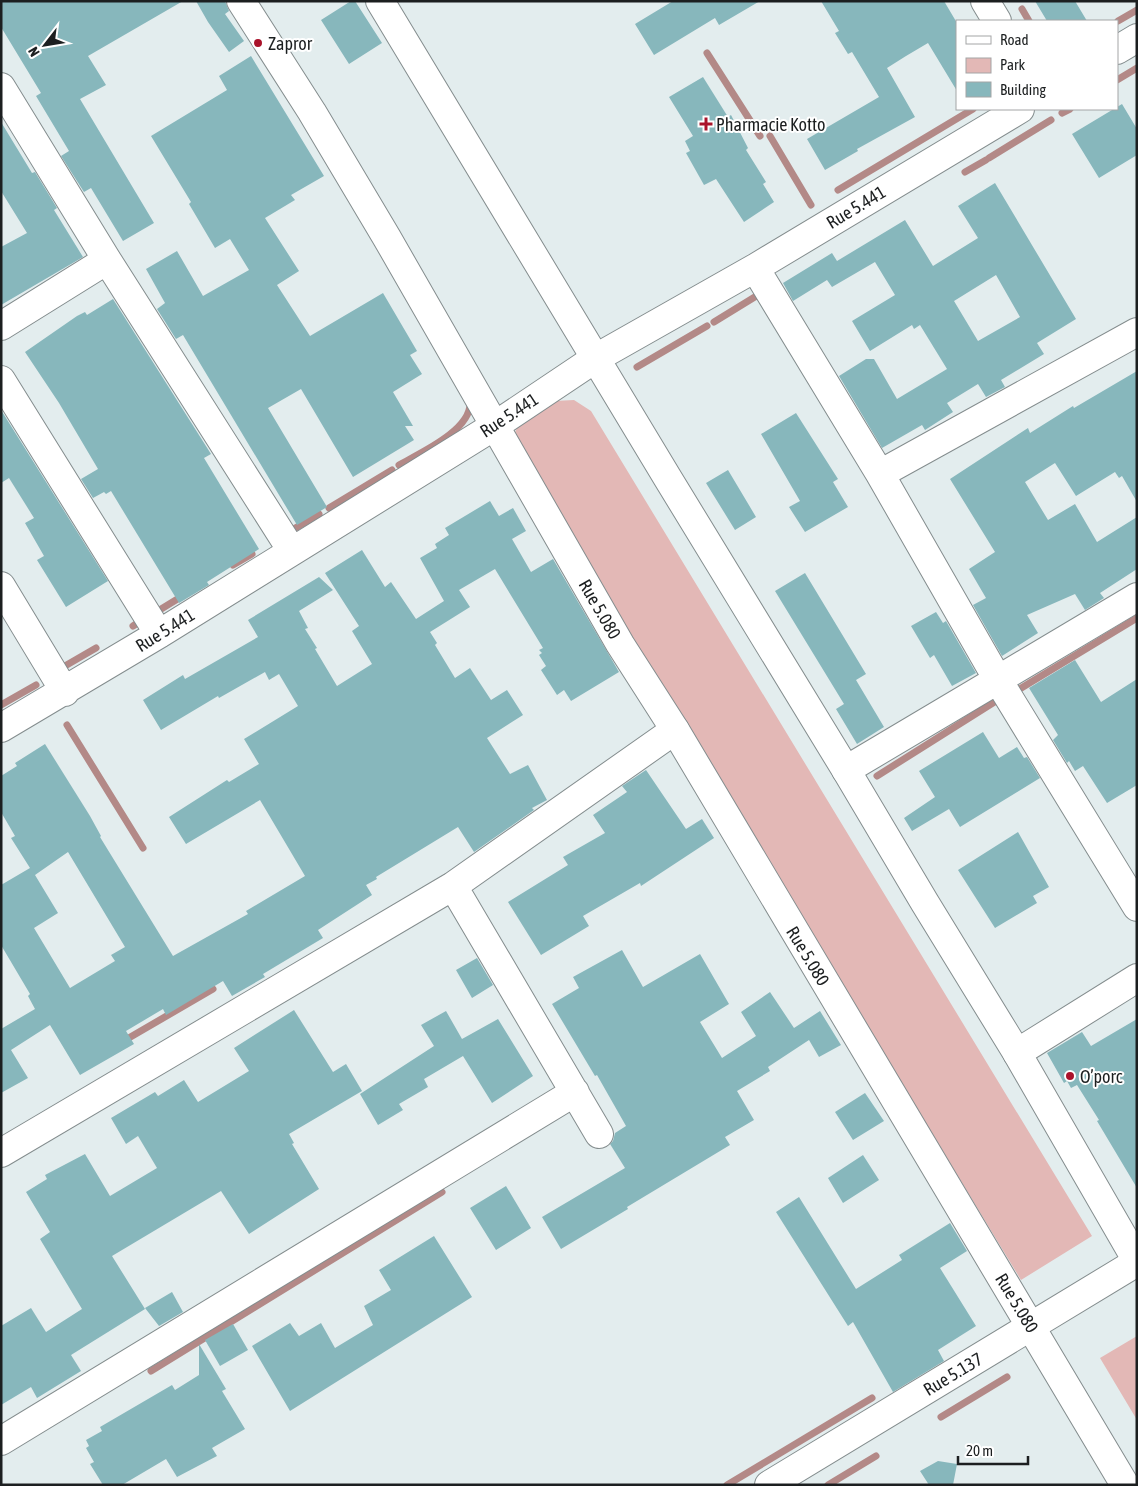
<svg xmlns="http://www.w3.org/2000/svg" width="1138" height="1486" viewBox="0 0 1138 1486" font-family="'Asap Condensed',sans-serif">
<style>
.green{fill:#e3b8b6}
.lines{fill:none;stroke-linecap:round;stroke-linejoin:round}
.stream{stroke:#b38987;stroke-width:7}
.building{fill:#87b7bc;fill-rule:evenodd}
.street-casing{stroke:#848d8e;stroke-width:30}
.secondary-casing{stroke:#848d8e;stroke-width:30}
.street{stroke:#fff;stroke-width:28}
.secondary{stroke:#fff;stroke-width:28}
.poi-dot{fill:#aa132b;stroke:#fff;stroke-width:2}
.labels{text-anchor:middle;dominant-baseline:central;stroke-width:4;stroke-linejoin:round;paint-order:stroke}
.poi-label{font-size:18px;fill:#1c1f20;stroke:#fff;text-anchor:start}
.street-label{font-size:18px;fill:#1c1f20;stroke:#fff}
</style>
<rect width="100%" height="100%" fill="#e3edee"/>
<path class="green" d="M574,400l17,11 501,825 -71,44 -500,-823 -8,-20 7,-16 35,-20z
M1137,1336v84l-37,-62z"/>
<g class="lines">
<path class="stream" d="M1022,9l7,12
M1118,21l19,-11
M707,53l53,83
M1117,80l20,-12
M1062,113l8,-4
M770,136l41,69
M989,158l62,-38
M965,172l21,-12
M838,190l135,-81
M714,322l44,-27
M637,367l70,-41
M399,465c21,-12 73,-35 71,-63
M329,508l63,-38
M287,533l32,-19
M233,565l19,-11
M153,614l31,-19
M133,626l9,-6 -2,-2
M58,670l38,-22
M1018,690l119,-72
M1,705l35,-20
M67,725l76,123
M877,776l119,-75
M127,1039l86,-50
M151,1371l291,-179
M941,1417l66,-40
M727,1485l145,-87
M828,1485l48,-29"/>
</g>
<path class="building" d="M1,1h182l-95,55 18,29 -26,14 74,124 -31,18 -32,-53 -7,4 -23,-36 8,-5 -33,-55 5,-3 -40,-66z
M196,1h29l4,10 -4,3 19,27 -15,11 -21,-30z
M351,1h4l27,42 -33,21 -28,-44z
M673,1h87l-41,24 -4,-7 -61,37 -19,-31z
M821,1h123l13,22v68l-29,-48 -22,13 -19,12 28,49 -58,32 1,2 -33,19 -18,-31 72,-42 -27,-45 -4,2 -13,-21 4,-2z
M1035,1h40l12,20h-40z
M251,56l73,120 -33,19 4,5 -30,18 34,53 -22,14 33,51 73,-43 34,58 -7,4 12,19 -29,18 20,34h-8l9,14 -61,37 -52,-88 -33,19 59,99 -30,18 -114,-190 -7,4 -19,-30 8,-6 -19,-34 31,-18 26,45 46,-26 -19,-31 -15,9 -26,-44 2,-2 -40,-66 76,-46 -8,-14z
M703,77l25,40 3,-2 17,33 -2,2 20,32 -3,2 11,18 -30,20 -28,-43 -12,6 -18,-32 4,-2 -5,-10 8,-5 -24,-39z
M1122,104l15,25v26l-38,23 -27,-44z
M1,122l31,51 3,-1 22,36 -3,2 29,47 -82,48v-58l26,-14 -26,-42z
M995,183l81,136 -39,24 7,11 -43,26 4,7 -19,10 -8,-13 -31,19 6,9 -28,18 -3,-5 -40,23 -43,-72 27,-17h8l23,40 50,-30 -27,-44 -6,4 -2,-4 -42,26 -18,-30 43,-26 -20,-33 -43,25 -5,-7 -34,21 -10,-18 49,-30 5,8 68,-41 28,46 45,-28 -20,-32zM996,275l24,42 -42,24 -24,-40z
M113,299l98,155 -7,4 55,91 -52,33 2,3 -30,18 -68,-112 -5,3 -2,-2 -11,6 -12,-19 17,-10 -39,-66 -34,-51 52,-36 8,-4 2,3z
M1137,371v131l-15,-26 -3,2 -4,-6 -39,24 -21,-33 -30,19 23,38 27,-16 22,38 40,-25v52l-37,24 4,5 -19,12 -10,-16 -48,21 11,18 -36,23 -29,-51 13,-7 -17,-29 26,-17 -45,-73 78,-51 2,5 43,-27 1,2z
M1,410l107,171 -42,26 -29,-47 7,-4 -19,-33 9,-5 -25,-40 -8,5z
M796,413l42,66 -5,3 15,25 -43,25 -16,-25 11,-6 -39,-67z
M728,470l28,47 -21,13 -29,-47z
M490,501l9,15 14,-8 13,23 -14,8 19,33 22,-13 66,113 -48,29 -7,-11 -7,5 -16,-25 5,-4 -7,-11 3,-2 -3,-3 4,-2 -48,-79 -36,21 11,17 -40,25 7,11 -2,2 20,33 15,-10 21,32 16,-10 16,25 -36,23 23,36 18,-9 19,35 -15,8 2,2 -60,42 -16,-25 -82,50 1,2 -11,6 6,10 -54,35 5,8 -60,36 2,3 -33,19 -9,-15 -57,34 -3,-6 -37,22 8,13 -54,31 -30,-50 -39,25 17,28 -27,15v-64l34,-20 -7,-13 2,-2 -29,-49v-60l29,-17 -19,-30 4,-2 -14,-24v-36l16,-10 -2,-3 30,-19 45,72 11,20 -1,1 73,119 75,-42 -2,-3 59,-35 -45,-76 -74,44 -17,-27 58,-37 2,2 30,-18 -15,-25 54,-33 -19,-32 -10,6 -4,-8 -46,26 -1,-2 -57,34 -18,-30 40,-25 2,4 73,-42 -10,-17 71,-43 14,13 -34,21 9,17 -3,1 12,19 -2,1 22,37 35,-22 -20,-33 7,-5 -34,-53 37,-23 23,37 6,-5 25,37 28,-18 -24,-43 17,-10 -2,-4 14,-9 -4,-7zM68,852l57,95 -14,8 4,6 -45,27 -36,-60 24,-15 -23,-38z
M805,573l61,101 -10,6 28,47 -27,17 -21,-35 8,-5 -69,-113z
M936,612l7,11 3,-2 30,52 -24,13 -18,-31 -4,3 -19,-32z
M1075,660l26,42 36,-23v106l-30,18 -24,-37 -8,5 -6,-10 -2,2 -14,-23 5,-5 -29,-47z
M983,732l16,26 18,-11 7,11 3,-1 13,21 -80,49 -11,-18 -37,22 -8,-13 31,-21 -16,-26z
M646,770l40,59 16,-10 12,19 -73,48 -1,-3 -57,33 6,10 -48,29 -33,-53 60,-37 -5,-8 42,-24 -12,-18 34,-23 -5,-6z
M1018,832l31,55 -16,9 4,7 -42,25 -37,-58z
M622,950l21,37 57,-33 29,50 -29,18 22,36 34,-22 -15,-24 29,-20 24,36 26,-17 21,34 -22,12 -10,-17 -41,27 2,4 -33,20 17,29 -29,17 5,8 -103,62 1,2 -67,40 -19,-32 83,-49 -15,-24 3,-3 2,-8 11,-7 -29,-51 -2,1 -43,-72 27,-16 -6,-11z
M477,958l16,27 -21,13 -16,-28z
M294,1010l39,62 13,-8 16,27 -73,43 5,9 -2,1 27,45 -70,45 -28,-43 -109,65 33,53 -74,46 10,16 -44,27 -6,-11 -30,18v-79l30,-18 15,24 36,-23 -42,-70 10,-7 -24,-40 21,-13 -2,-4 40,-21 25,42 47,-28 -19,-32 -12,8 -15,-26 44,-26 3,4 26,-16 14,22 51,-31 -15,-23z
M446,1011l16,28 36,-20 35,57 -41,27 -29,-47 -39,23 4,8 -29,17 4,6 -25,15 -18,-31 74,-48 -13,-21z
M1137,1019v169l-40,-67 2,-1 -22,-35 -6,3 -4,-7 -3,2 -17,-30 35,-21 9,14z
M865,1093l19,28 -31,19 -18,-28z
M863,1155l16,25 -36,23 -15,-25z
M506,1186l25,42 -35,22 -26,-42z
M799,1197l57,92 46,-29 -3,-5 51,-32 17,28 -27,17 36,58 -38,24 6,11 -51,31 -40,-70 -5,4 -72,-114z
M434,1236l38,61 -182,114 -38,-65 38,-23 9,13 22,-13 14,25 38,-23 -9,-19 27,-16 -12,-20z
M172,1292l11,20 -24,14 -14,-18z
M233,1324l15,26 -28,16 -15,-26z
M199,1344l27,45 -4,2 23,38 -33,19 5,8 -40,21 -11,-18 -44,26h-19l-13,-21 4,-2 -8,-14 3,-2 -3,-6 16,-9 -2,-4 72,-42 3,5 24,-15z
M938,1461l19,3 -4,21h-24l-9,-14z"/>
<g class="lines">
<g class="street-casing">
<path id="street" d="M985,1l12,20
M1117,50l20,-12
M1,87l106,173 185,291
M755,268l125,206 118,206 139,227
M1,326l106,-66
M1,380l158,254
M880,474l257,-142
M1,586l64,106
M1,728l158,-94 337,-209 100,-67 159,-90 265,-159
M846,770l291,-173
M453,886l146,248
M1017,1053l120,-75
M1,1153l452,-267 222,-156
M1,1441l574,-349
M769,1485l368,-223"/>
</g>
<g class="secondary-casing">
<path id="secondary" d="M241,1l71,111 75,126 233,406 55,86 450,755
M380,1l287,476 179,293 79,133 92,150 120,208"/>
</g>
<use href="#street" class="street"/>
<use href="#secondary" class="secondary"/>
</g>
<g class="poi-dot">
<circle cx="258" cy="43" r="5"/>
<path d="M703.5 116.5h5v5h5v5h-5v5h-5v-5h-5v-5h5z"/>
<circle cx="1070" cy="1076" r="5"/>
</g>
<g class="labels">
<g class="poi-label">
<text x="268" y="43">Zapror</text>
<text x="716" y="124">Pharmacie Kotto</text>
<text x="1080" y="1076">O’porc</text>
</g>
<g class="street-label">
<text transform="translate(856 207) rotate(-31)">Rue 5.441</text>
<text transform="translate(509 415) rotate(-33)">Rue 5.441</text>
<text transform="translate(600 609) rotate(60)">Rue 5.080</text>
<text transform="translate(165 630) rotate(-32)">Rue 5.441</text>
<text transform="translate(808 956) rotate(59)">Rue 5.080</text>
<text transform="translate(1017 1303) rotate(59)">Rue 5.080</text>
<text transform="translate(953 1374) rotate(-31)">Rue 5.137</text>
</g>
</g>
<rect width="1138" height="1486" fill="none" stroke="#1c1f20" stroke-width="5"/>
<rect x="956" y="20" width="162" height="90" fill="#ffffff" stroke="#a4a5a6"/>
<rect x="966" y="36" width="25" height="8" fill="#ffffff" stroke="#a4a5a6"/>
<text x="1000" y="45" font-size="15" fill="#1c1f20">Road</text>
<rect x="966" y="58" width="25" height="15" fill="#e3b8b6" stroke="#a4a5a6"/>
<text x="1000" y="70" font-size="15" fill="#1c1f20">Park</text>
<rect x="966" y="82" width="25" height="15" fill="#87b7bc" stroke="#a4a5a6"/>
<text x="1000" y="95" font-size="15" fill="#1c1f20">Building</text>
<g transform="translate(45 45) rotate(239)" stroke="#ffffff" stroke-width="4" paint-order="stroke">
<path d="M0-4L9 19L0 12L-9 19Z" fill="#1c1f20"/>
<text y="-8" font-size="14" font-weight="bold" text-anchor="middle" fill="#1c1f20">N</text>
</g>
<path d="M958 1456v8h70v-8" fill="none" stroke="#1c1f20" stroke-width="2.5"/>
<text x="966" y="1456" font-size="15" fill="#1c1f20" stroke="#ffffff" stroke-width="4" paint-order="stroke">20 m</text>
</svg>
